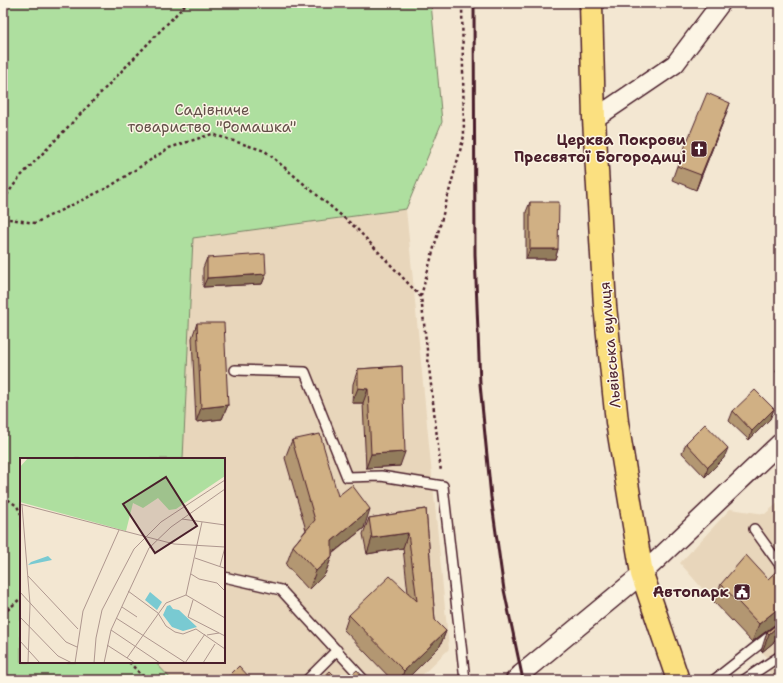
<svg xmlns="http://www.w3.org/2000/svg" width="783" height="683" viewBox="0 0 783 683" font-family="'Shantell Sans',sans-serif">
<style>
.built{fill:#e8d6bb}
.green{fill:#aedf9f;stroke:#7c7f65}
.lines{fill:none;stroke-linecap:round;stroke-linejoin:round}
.lane-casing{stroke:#4a1f2b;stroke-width:12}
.street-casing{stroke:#4a1f2b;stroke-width:21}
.primary-casing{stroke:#4a1f2b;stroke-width:25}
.path{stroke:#4a1f2b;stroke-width:2.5;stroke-dasharray:3 3;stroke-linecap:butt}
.lane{stroke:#fcf5e5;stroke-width:9}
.street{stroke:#fcf5e5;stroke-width:18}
.primary{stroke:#fbe080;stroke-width:22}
.rail{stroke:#4a1f2b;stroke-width:3}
.wall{fill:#b39772;stroke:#4a1f2b}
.shaded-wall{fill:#927b5c;stroke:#4a1f2b}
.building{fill:#d0b084;stroke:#4a1f2b}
.labels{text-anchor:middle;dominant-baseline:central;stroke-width:3;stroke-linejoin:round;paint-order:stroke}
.park-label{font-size:15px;fill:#634f48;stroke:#fcf5e5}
.poi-label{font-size:15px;font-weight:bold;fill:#4a1f2b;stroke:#fcf5e5;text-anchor:end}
.street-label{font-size:15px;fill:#4a1f2b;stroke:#fcf5e5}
.inset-road{fill:none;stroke:#af978f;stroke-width:1}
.view{fill:#4a1f2b;fill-opacity:0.15;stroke:#4a1f2b;stroke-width:2}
.inset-edge{fill:none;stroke:#4a1f2b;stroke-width:2}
</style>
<rect width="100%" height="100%" fill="#f3e7d2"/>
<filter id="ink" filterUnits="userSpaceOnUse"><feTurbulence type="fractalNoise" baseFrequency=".025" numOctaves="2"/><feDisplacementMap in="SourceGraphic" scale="8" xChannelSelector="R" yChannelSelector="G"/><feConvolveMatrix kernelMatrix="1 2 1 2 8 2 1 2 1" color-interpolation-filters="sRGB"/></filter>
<g filter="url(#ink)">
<path class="built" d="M406,209l43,440 -32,31h-245l-17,-18h69v-203h-41l10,-221z
M780,501v179h-19l9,-6 -4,-18 -52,-54 -34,-39 50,-54 35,5z"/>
<path class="green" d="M3,3h428l11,119 -36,87 -213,29 -10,221h-162v203h134l17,18h-169z"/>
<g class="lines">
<g class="lane-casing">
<path id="lane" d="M235,370l70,2 42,105 34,-1 62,10 22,194
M754,529l26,36
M224,577l57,13 83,90
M307,680l30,-30
M714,680l66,-52
M744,680l36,-24"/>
</g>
<g class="street-casing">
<path id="street" d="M594,119l81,-55 46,-61
M515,680l6,-6 121,-100 138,-131"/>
</g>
<g class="primary-casing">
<path id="primary" d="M591,3l3,116 11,187 12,116 25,152 36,106"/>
</g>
<path class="path" d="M3,200l16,-22 168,-175
M3,218l32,5 74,-36 60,-39 43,-14 53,17 91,77 65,69 20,175
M421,296l43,-160 -2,-133
M3,496l14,10 4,8
M3,614l18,-16
M129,662l17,18"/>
<use href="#lane" class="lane"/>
<use href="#street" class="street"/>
<use href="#primary" class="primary"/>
<path class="rail" d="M474,3l1,251 5,130 11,113 13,93 19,90"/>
</g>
<path class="wall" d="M725,117l-29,73 -24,-10 5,-14z
M530,202l28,47 -3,10h-29v-47z
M207,258l59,16 -4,10 -59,3v-19z
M197,323l31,82 -6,14 -26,3 -4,-84z
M780,362v13l-4,-3z
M402,366l-2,100 -34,2 -3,-65h-11l1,-19 5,-15z
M774,409l-4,10 -21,21 -20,-19 4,-10z
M292,440l72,88 -32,26v2l-7,18 -16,16 -23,-25 7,-19 13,-16 -21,-72z
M686,443l38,15 -19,19 -23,-24z
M426,509l9,111 11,11 -6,15 -34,34h-14l-48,-50 5,-15 59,-22 -5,-45 -36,6 -4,-20 6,-16z
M780,568v69l-18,15 -1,-1 6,-19 13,-9h-3l-25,19 -38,-40 7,-18 47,-5z"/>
<path class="shaded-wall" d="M730,103l-5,14 -29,73 5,-15z
M530,249h28l-3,10h-29z
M266,274l-4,10 -59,3 4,-9z
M358,388l10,1 -5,14h-11z
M228,405l-6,14 -26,3 5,-14z
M774,409l-4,10 -21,21 3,-9z
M728,448l-4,10 -19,19 3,-10z
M405,452l-5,14 -34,2 5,-14z
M370,509l-6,19 -39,31 7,-18z
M408,533l-5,15 -36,6 5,-16z
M332,556l-7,18 -16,16 7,-19z
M780,607v16h-3l-25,19 7,-18z
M780,624v13l-18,15 7,-18z
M446,631l-6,15 -34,34h-5l3,-9z"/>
<path class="building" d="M707,93l23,10 -29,72 -24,-9z
M530,202h29l-1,47h-28z
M265,254l1,20 -59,4v-20z
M197,323h27l4,82 -27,3z
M402,366l3,86 -34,2 -3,-65 -10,-1v-19z
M755,390l19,19 -22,22 -19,-20z
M705,424l23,24 -20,19 -22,-24z
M320,434l18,62 14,-11 18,24 -38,32v15l-16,15 -23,-25 22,-26 -23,-80z
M426,509l9,111 11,11 -42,40 -55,-56 41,-39 27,25 -9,-68 -36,5 -3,-20z
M746,555l22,24 12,-11v39l-21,17 -38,-40z
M780,622v2l-11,10 -2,-2z
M239,666l13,14h-27z
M357,670l9,10h-20z
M330,671l9,9h-19z"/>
</g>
<defs>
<g id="church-square" transform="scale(0.9)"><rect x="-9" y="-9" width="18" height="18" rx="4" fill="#4a1f2b" stroke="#fcf5e5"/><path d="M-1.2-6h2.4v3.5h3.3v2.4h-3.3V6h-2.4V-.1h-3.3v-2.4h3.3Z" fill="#fff"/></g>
<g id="civic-square" transform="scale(0.9)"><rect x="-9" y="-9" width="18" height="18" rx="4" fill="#4a1f2b" stroke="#fcf5e5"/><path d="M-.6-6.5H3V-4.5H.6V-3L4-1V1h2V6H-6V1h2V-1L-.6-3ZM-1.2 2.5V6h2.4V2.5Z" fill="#fff"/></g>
</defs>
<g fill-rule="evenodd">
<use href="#church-square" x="699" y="149"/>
<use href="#civic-square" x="742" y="592"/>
</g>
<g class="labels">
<g class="park-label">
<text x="212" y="110">Садівниче<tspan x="212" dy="17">товариство "Ромашка"</tspan></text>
</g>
<g class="poi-label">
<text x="686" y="140">Церква Покрови<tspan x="686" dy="17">Пресвятої Богородиці</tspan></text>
<text x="729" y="592">Автопарк</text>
</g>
<g class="street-label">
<text transform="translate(610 345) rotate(-95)">Львівська вулиця</text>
</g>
</g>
<g transform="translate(20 458)">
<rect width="205" height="205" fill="#f3e7d2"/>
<path d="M8,0h197v18l-49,33 -7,1 -11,-12 -15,10 -10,-5 -7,28 -106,-29v-35z" fill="#aedf9f"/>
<path d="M28,98l4,4 -24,5 3,-3zM130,134l12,10 -5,8 -12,-10zM150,147l3,4 6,1 18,17 -14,4 -11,-4 -9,-12 4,-9z" fill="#79cad2"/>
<path class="inset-road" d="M0,46l154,40 51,3M2,47l8,99 -2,59M162,61l43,6M175,100l29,10M200,108l5,-19M171,116l8,5 18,4 8,8M8,118l50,53M108,133l30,22 8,13 9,6 8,2 13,-5 29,20M0,134l46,50 11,5M166,137l16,-73M166,137l39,23M173,142l-5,17 37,19M102,149l15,10M0,159l38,39 14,7M96,160l70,45M91,172l49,33M187,177l12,-2M0,183l20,22M87,187l28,18M107,200l39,-55 20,-8M55,205l8,-52 36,-81M74,205l2,-25 6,-28 32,-61 27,-27 64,-42M84,205l7,-33 38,-82 22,-21 54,-38M165,205l20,-29M183,205l12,-19"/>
<path class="view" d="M146,19l31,49 -42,27 -32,-49z"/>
<rect width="205" height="205" class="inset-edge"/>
</g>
<rect width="783" height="683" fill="none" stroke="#fcf5e5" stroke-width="16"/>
<rect x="8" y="8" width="767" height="667" fill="none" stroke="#4a1f2b" stroke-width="1.5" filter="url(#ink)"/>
</svg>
